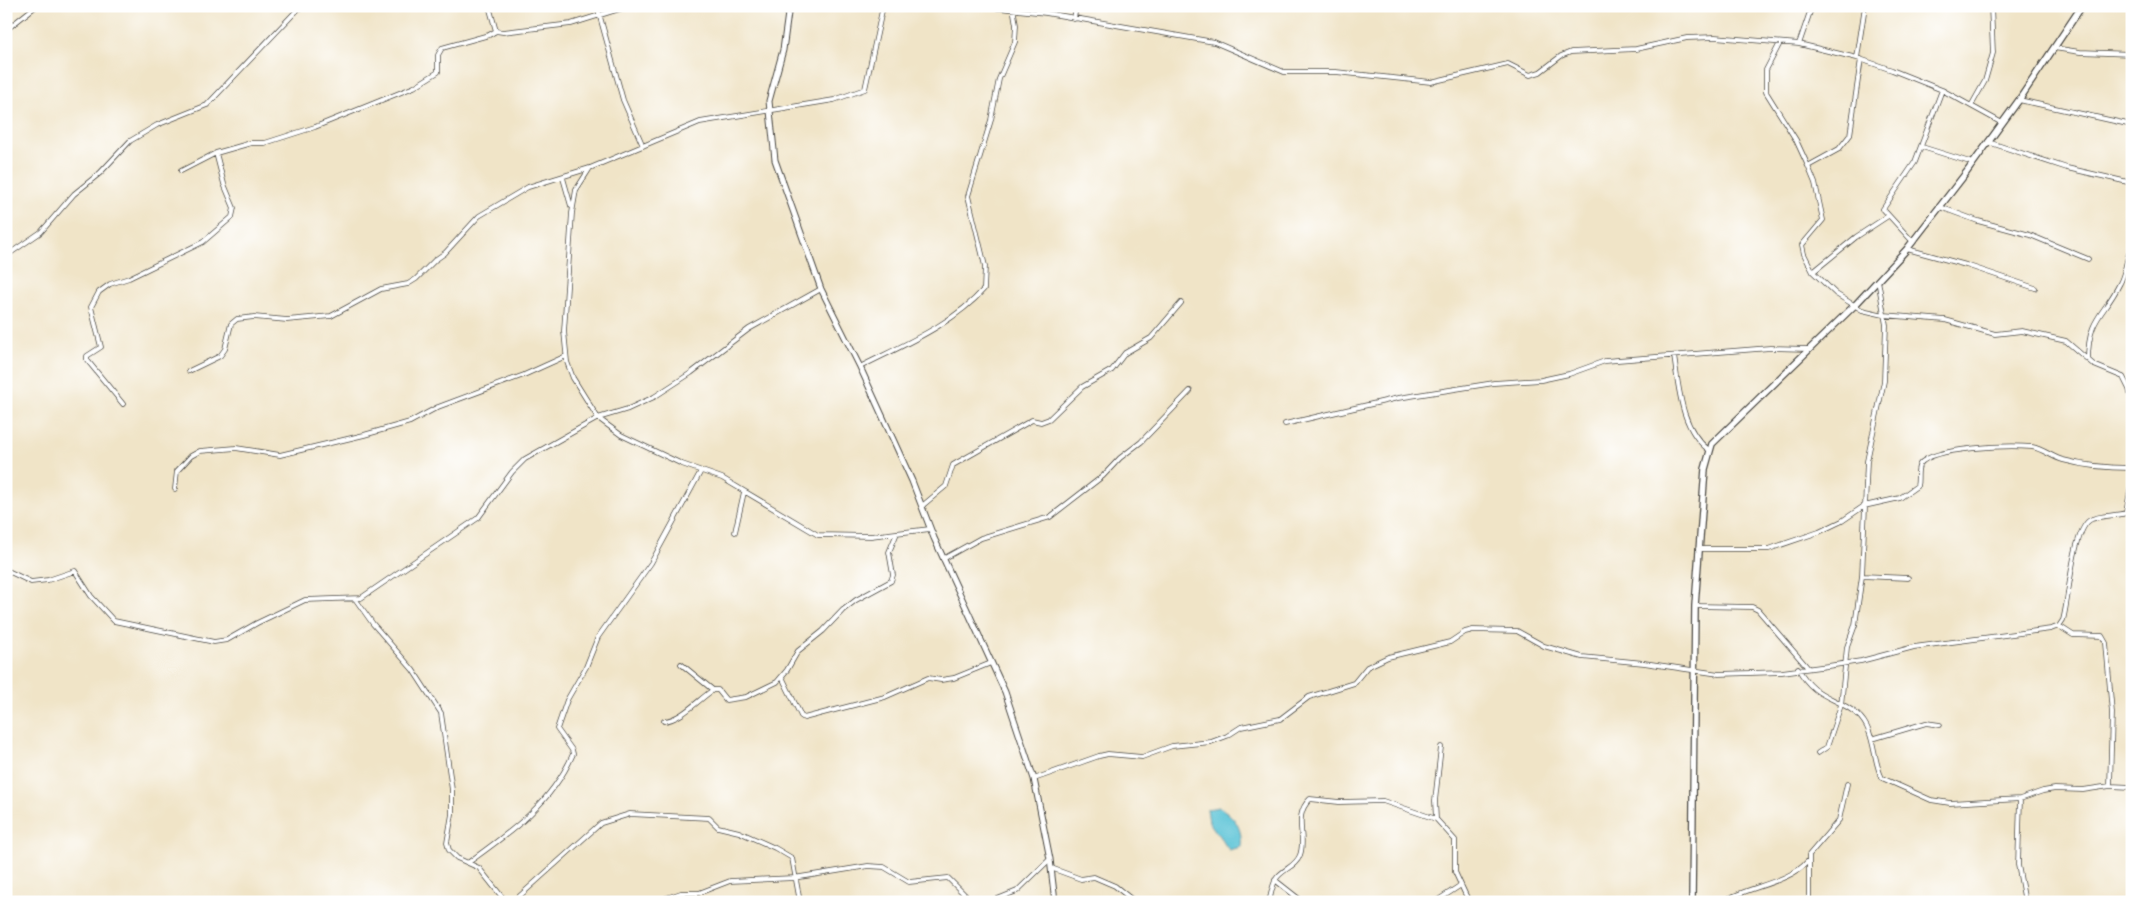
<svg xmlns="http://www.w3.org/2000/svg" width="2138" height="908" viewBox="0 0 2138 908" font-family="Kalam,sans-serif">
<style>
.water{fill:#5ac3d6;stroke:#427780}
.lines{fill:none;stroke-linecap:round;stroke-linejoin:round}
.minor-casing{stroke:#494742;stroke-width:5.5}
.tertiary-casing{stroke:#494742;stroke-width:7}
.secondary-casing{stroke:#494742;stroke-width:8}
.minor{stroke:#fff;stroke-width:4}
.tertiary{stroke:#fff;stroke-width:5}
.secondary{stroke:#fff;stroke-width:5.5}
</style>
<rect width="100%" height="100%" fill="#fff"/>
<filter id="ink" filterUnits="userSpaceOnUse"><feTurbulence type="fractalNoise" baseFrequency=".02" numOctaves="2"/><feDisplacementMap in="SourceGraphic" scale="10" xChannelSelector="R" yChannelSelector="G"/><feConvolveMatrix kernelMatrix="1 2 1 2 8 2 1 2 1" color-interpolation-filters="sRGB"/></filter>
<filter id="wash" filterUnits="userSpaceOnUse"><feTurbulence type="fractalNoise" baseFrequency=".0096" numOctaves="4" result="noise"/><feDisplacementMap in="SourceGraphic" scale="20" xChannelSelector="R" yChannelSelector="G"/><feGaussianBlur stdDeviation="1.12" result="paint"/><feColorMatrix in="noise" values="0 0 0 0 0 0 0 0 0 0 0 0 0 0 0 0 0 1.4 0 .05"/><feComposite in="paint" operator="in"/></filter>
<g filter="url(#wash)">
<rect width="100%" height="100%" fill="#f0e4c7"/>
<path class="water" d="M1219,807c16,9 24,22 22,40l-12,3 -20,-28 -2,-13z"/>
</g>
<g filter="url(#ink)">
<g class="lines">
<g class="minor-casing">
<path id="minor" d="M489,6l7,25 7,1 68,-8 58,-18
M597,6l26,94 20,46
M981,6l65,7 168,29 70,30h52l95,10 77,-18 22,11 10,-3 21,-16 10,-4 65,-3 51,-11 28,-1 84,7 58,14 35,12 50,20 60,33
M1074,19l2,-13
M6,30l30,-24
M1780,43l-14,27v22l30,48 12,26 7,17 8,37 -21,25 2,9 9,18 23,22 26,16 22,5 61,5 50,14 27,-3 44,10 28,24 29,12 6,12 3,13
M1799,44l13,-38
M2054,48l26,4 52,2
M1857,58l8,-52
M2019,100l113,25
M1971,106l14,-25 8,-28 -2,-47
M1988,142l79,26 65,15
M1922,147l51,16
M1808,166l31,-17 11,-14 11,-76
M590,168l-14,22 -4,23 -8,118 3,31 6,16 25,40 23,17 61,29 40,14 96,57 53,1 59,-7
M181,171l35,-18 35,-10h14l50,-16 99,-40 24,-15v-17l4,-7 47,-13 7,-4
M563,178l8,28
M1940,207l38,14 52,14 58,24
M1913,242l-30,-33 32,-47 27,-72
M1907,249l59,16 69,23
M6,256l35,-24 33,-38 26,-21 30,-32 27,-16 50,-20 94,-99
M1813,272l43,-35 32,-21
M1674,356c5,33 7,73 35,94
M2088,360c0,-43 16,-44 32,-77 6,-11 6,-25 12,-37
M860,367c41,-21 94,-43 124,-78l1,-23 -17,-70 23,-76 8,-41 16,-37 1,-17 -3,-18
M189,371l31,-15 5,-7 6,-25 6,-5 17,-2 33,3 44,-4 50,-27 27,-5 8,-5 19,-19 10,-7 34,-37 49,-29 62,-19 110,-46 134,-22 31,-11 18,-83
M123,404l-36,-44v-4l14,-9 -10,-40 8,-15 11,-8 19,-6 74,-36 29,-25 2,-9 -10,-24 -8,-31
M1285,424l113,-26 96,-15 47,-3 28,-6 36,-13 165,-13 38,1
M175,489l2,-18 14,-15 9,-5 36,-3 44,7 84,-20 46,-13 28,-15 86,-32 42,-19
M922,506l24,-20 7,-21 79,-45 9,2 8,-3 33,-32 30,-17 13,-17 26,-15 30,-35
M735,532l9,-40
M1698,549h71l50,-17 23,-11 22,-15 36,-8 17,-12c2,-7 -1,-16 3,-22 13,-17 90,-19 112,-17 11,2 20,10 31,13 22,6 46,8 69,8
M943,559l38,-21 69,-21 53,-41 17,-18 21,-16 49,-51
M6,570l25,12 17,-2 27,-9 16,25 23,25 100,21 13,-2 30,-17 48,-23 56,-2 117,-80 34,-46 13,-13 73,-41 30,-9 26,-12 37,-24 58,-44 72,-40
M1862,576l46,2
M356,600l17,24 40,46 28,43 11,77v24l-5,29 2,7 8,8 22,10 27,34
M1695,606l57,1 6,3 50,58
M2059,626l14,9 29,1 4,7 6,70 -2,73
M681,664l32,26
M1798,668c17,32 36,27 59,46 19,16 15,45 25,64l49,22 19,3 70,-4 23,-8 12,-2 28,1 27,-4 22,1
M782,677l19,39 3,2 81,-21 43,-19 13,2 13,-2 37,-15
M664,721c17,-1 35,-22 49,-31h5l8,10 20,-3 31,-15 10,-12 11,-19 25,-20 20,-21 13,-10 35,-19 2,-6 -4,-23 8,-19
M1872,739l54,-16 14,2
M1441,747l-6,54 1,18 19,21v32l14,30
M1818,753l9,-6 14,-42 6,-58 8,-22 7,-49 5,-115 17,-80 2,-56 -8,-45
M1034,779l65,-23 9,-2 34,3 30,-11 39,-4 16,-6 14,-9 39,-8 29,-22 45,-14 13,-16 21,-10 62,-15 15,-10 8,-2 44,1 27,15 38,11 62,6 75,11 63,-2 46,-6 33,-5 53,-14 137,-18 8,-3 4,-6c6,-20 10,-95 29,-101 10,-4 24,-3 34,-6l6,-32
M2020,799l-2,66 7,37
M469,862c42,-30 83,-59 104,-108l-1,-4 -15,-21 10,-29 19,-33 12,-30 53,-74 50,-92
M1051,868l30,11 13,-2 21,9 20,16
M1275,880l28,22
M513,902l88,-79 29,-9 79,4 9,9 21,5 36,16 17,10 8,44
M655,902l26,-9h18l31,-12 64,-3 74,-12 16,1 25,15 39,-4 24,24
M990,902l27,-11 33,-32
M1269,902c2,-7 3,-16 7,-23 6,-10 20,-12 24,-24 7,-19 -8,-38 10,-56l29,3 44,-1 53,18
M1435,902l26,-17
M1722,902c21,-14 69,-20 85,-40
M1809,902v-47l30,-35 8,-36"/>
</g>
<g class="tertiary-casing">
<path id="tertiary" d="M789,6l-6,44 -14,51 6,59 46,129 39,78 52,114 22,57 71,154 29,87 16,80 5,43"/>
</g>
<g class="secondary-casing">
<path id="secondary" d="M1692,902l3,-296 10,-137 7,-25 144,-140 51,-55 59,-76 53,-73 63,-94"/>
</g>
<use href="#minor" class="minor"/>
<use href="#tertiary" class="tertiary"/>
<use href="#secondary" class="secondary"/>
</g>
</g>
<rect width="2138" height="908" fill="none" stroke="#fff" stroke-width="25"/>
</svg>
